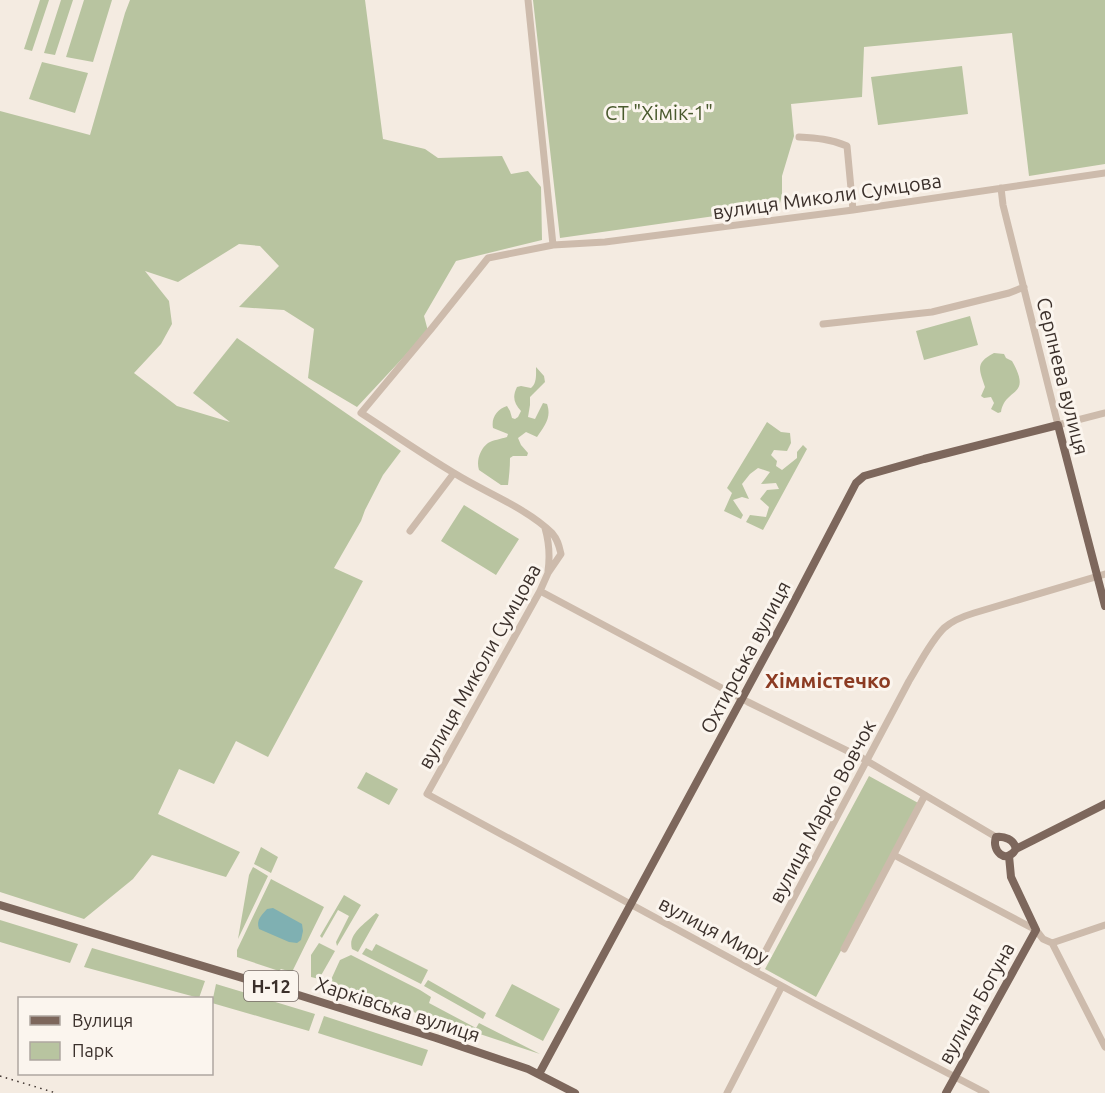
<svg xmlns="http://www.w3.org/2000/svg" width="1105" height="1093" viewBox="0 0 1105 1093" font-family="Ubuntu,sans-serif">
<style>
.green{fill:#b8c4a0}
.water{fill:#7fb0b2}
.lines{fill:none;stroke-linecap:round;stroke-linejoin:round}
.minor{stroke:#cdbbac;stroke-width:7}
.major{stroke:#7d675c;stroke-width:8}
.rail{stroke:#3b302b;stroke-width:1.5;stroke-dasharray:1.5 4.5;stroke-linecap:butt}
.labels{text-anchor:middle;dominant-baseline:central;stroke-width:6;stroke-linejoin:round;paint-order:stroke}
.shield{fill:#fbf5ee;stroke:#756b66;stroke-width:1.5}
.shield-label{font-size:18px;font-weight:bold;fill:#3b302b}
.park-label{font-size:20px;fill:#4a5a2e;stroke:#fbf5ee}
.street-label{font-size:20px;fill:#3b302b;stroke:#fbf5ee}
.neighbourhood-label{font-size:21px;font-weight:bold;fill:#8c3b22;stroke:#fbf5ee}
</style>
<rect width="100%" height="100%" fill="#f4ebe1"/>
<path class="green" d="M40,0h9l-17,51 -8,-2z
M61,0h12l-18,55 -11,-2z
M84,0h28l-19,62 -27,-5z
M130,0h235l18,139 42,10 13,9 64,-2 9,18 17,-3 13,16 1,53 -86,21 -32,55 4,15 -71,76 -49,-29 6,-49 -30,-19 -45,-3 40,-41 -19,-20 -21,-2 -61,38 -33,-11 24,30 3,23 -11,20 -27,29 43,33 53,16 -37,-29 44,-55 164,113 -18,24 -18,35 -4,11 -27,47 29,13 -95,176 -32,-16 -22,43 -35,-15 -21,45 82,38 -14,25 -74,-22 -19,24 -49,40 -84,-27v-781l90,24 35,-122z
M533,0h572v164l-76,12 -17,-143 -148,14 -2,50 -71,7 3,32 -12,40v19l-3,12 -219,31z
M42,62l46,11 -13,40 -46,-14z
M962,66l6,48 -90,11 -7,-48z
M970,316l8,29 -54,15 -8,-29z
M994,353l10,1 2,4 6,3c21,37 -7,26 -11,51l-3,1 -7,-4 3,-6 -3,-6 -7,1 -3,-2 4,-9c-6,-18 -10,-24 9,-34z
M536,367l8,9 1,6 -15,15v8l-2,12 7,2 8,-16 4,1c5,14 -3,22 -10,33l-11,-5 -8,6 3,7 7,8 -1,3h-14l-3,2c0,10 -1,18 -2,27h-7l-22,-15c-3,-9 1,-21 9,-27 5,-3 13,-4 19,-6l1,-3 -15,-6c-2,-10 4,-19 14,-22l3,5 2,7 3,1 3,-2 3,-6c-7,-8 -9,-14 -4,-24l4,-1 10,2c6,-5 5,-13 5,-21z
M767,422l14,10 9,1 1,10 -4,8 -13,-1 -3,5 6,6 -1,5 6,4 15,-12v-6l6,-7 4,4 -44,81 -17,-8 4,-7 16,2 3,-10 -9,-8 7,-9 12,-1 -3,-6 -15,1 9,-12 -12,-4 -8,6 -8,10 7,15 -7,-2 -9,3 10,15 -2,4 -17,-8 8,-18 -5,-5z
M464,505l55,34 -23,36 -55,-34z
M366,772l32,17 -9,16 -32,-17z
M869,776l51,28 -104,193 -51,-28z
M261,847l17,10 -7,16 -17,-9z
M253,867l15,9 -30,63 11,-64z
M271,879l53,28 -32,65 -11,-3 -2,2 -42,-14v-7z
M344,895l17,10 -24,41 -1,-4 13,-26 -11,-6 -16,28 -2,-2z
M376,913l3,2 -21,37 -6,-3c-5,-15 15,-27 24,-36z
M0,920l78,24 -8,19 -70,-21z
M319,943l16,8 -16,28 -8,-2v-22z
M376,944l52,26 -7,14 -59,-30 4,-6 6,3z
M92,948l113,33 -6,17 -115,-31z
M351,955l69,35 11,7 -2,6 47,25 3,-5 61,31 -211,-70 11,-24z
M428,980l58,33 -3,6 -59,-33z
M216,984l99,30 -6,17 -97,-28z
M512,984l48,25 -17,32 -48,-25z
M324,1016l104,34 -6,16 -104,-33z"/>
<path class="water" d="M273,908l29,16 1,7 -2,9 -4,3 -8,-1 -30,-13c-3,-9 2,-13 8,-20z"/>
<g class="lines">
<path class="minor" d="M528,0l25,245
M799,137c17,1 32,2 48,9l6,64
M1001,188l2,17 55,220 47,-12
M823,324l109,-12 77,-19 15,-6
M545,528c4,14 5,29 3,43
M410,531l44,-58
M540,591l208,111 114,56 134,79
M894,855l142,75 7,9 9,4 53,104
M1052,943l53,-18
M844,949l81,-154
M755,971l154,-290c10,-16 21,-39 35,-53 8,-7 20,-12 30,-15l131,-39
M727,1093l55,-107
M986,1093l-171,-89 -388,-210 113,-203 8,-18 13,-19c-2,-8 -3,-14 -9,-21 -27,-26 -66,-40 -98,-60 -32,-19 -62,-40 -93,-60l71,-85 56,-70 65,-13 52,-3 248,-32 252,-37"/>
<path class="major" d="M1016,849c-2,-10 -12,-13 -20,-12 -5,14 10,28 20,12l89,-45
M0,905l276,83 160,50 92,31 47,24
M539,1074l246,-455 71,-136 8,-7 60,-17 134,-34 47,181
M946,1093l90,-163 -25,-53 -2,-21"/>
<path class="rail" d="M0,1076l56,17"/>
</g>
<g class="labels">
<rect class="shield" x="244" y="971" width="54" height="30" rx="4.5"/>
<g class="shield-label">
<text x="271" y="986">Н-12</text>
</g>
<g class="park-label">
<text x="659" y="112">СТ "Хімік-1"</text>
</g>
<g class="street-label">
<text transform="translate(827 196) rotate(-8)">вулиця Миколи Сумцова</text>
<text transform="translate(1063 376) rotate(76)">Серпнева вулиця</text>
<text transform="translate(745 657) rotate(-62)">Охтирська вулиця</text>
<text transform="translate(479 666) rotate(-61)">вулиця Миколи Сумцова</text>
<text transform="translate(822 811) rotate(-62)">вулиця Марко Вовчок</text>
<text transform="translate(714 930) rotate(28)">вулиця Миру</text>
<text transform="translate(976 1003) rotate(-61)">вулиця Богуна</text>
<text transform="translate(398 1009) rotate(18)">Харківська вулиця</text>
</g>
<g class="neighbourhood-label">
<text x="828" y="680">Хіммістечко</text>
</g>
</g>
<rect x="18" y="997" width="195" height="78" fill="#fbf5ee" stroke="#aea6a0" stroke-width="1.5"/>
<rect x="30" y="1016" width="30" height="9" fill="#7d675c" stroke="#aea6a0" stroke-width="1.5"/>
<text x="72" y="1027" font-size="18" fill="#3b302b">Вулиця</text>
<rect x="30" y="1042" width="30" height="18" fill="#b8c4a0" stroke="#aea6a0" stroke-width="1.5"/>
<text x="72" y="1057" font-size="18" fill="#3b302b">Парк</text>
</svg>
